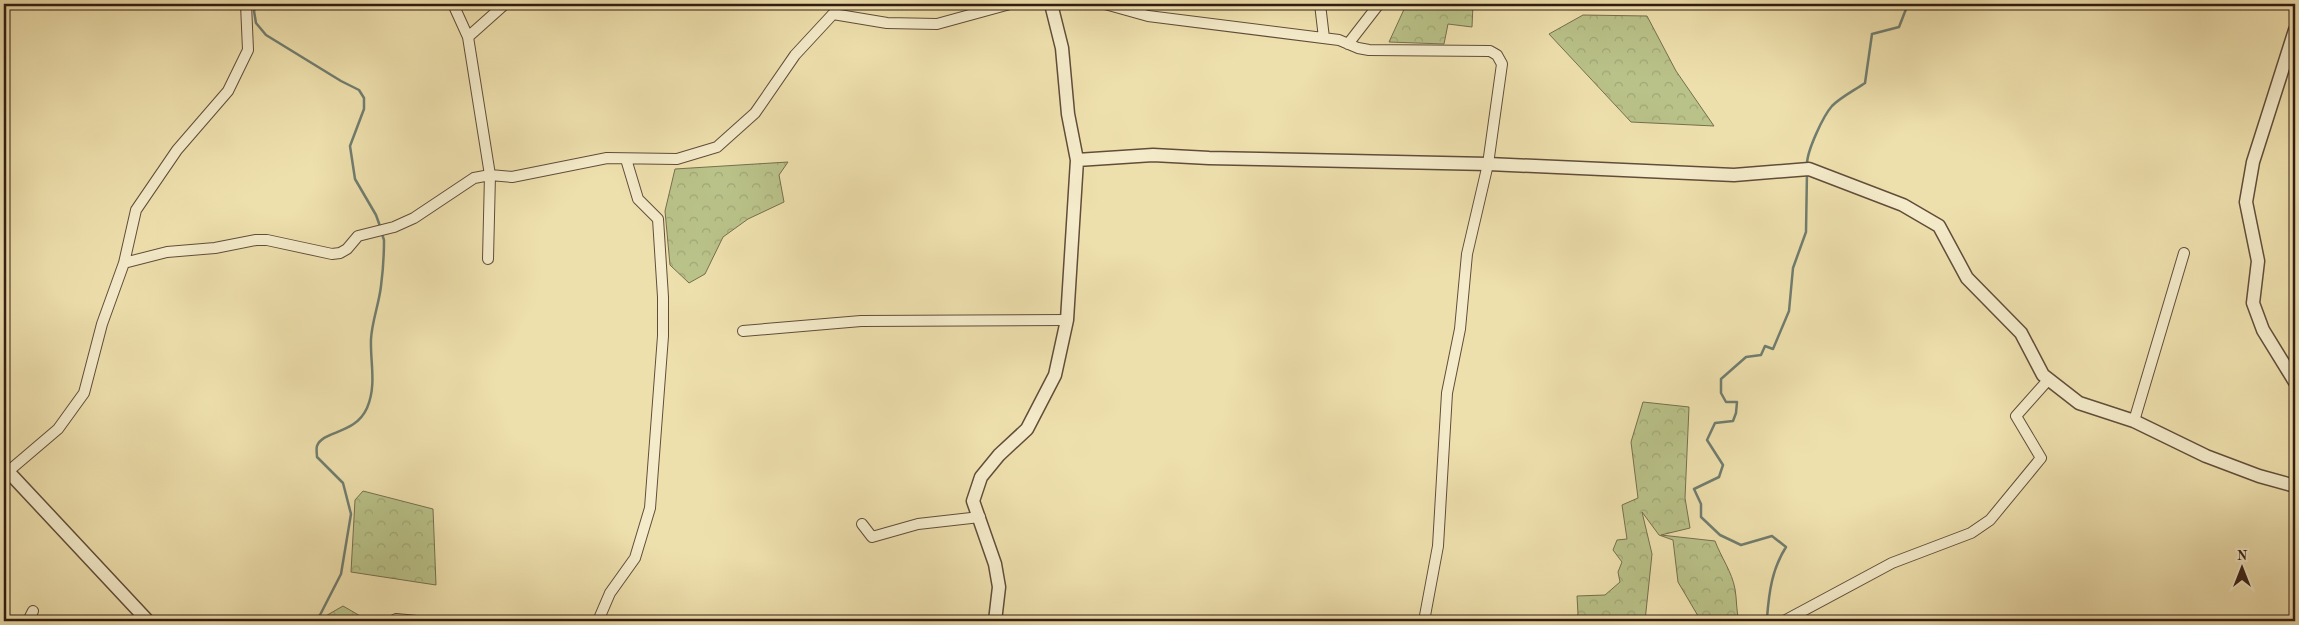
<svg xmlns="http://www.w3.org/2000/svg" width="2299" height="625" viewBox="0 0 2299 625" font-family="'Old Standard TT',serif">
<style>
.forest{fill:url(#forest-crowns);stroke:#766f4e}
.lines{fill:none;stroke-linecap:round;stroke-linejoin:round}
.stream{stroke:#707d70;stroke-width:2.5}
.minor-casing{stroke:#614d3a;stroke-width:12}
.tertiary-casing{stroke:#614d3a;stroke-width:15}
.minor{stroke:#f4ebca;stroke-width:10}
.tertiary{stroke:#f4ebca;stroke-width:12}
</style>
<defs>
<pattern id="forest-crowns" width="20" height="18" patternUnits="userSpaceOnUse" patternTransform="scale(1.25)"><rect width="20" height="18" fill="#b9c289"/><path d="M2 6a3 3 0 1 1 6 0M12 15a3 3 0 1 1 6 0" fill="none" stroke="#a0a675"/></pattern>
</defs>
<rect width="100%" height="100%" fill="#eee0ad"/>
<filter id="stains"><feTurbulence type="fractalNoise" baseFrequency=".004" numOctaves="4"/><feColorMatrix values="0 0 0 0 .2 0 0 0 0 .09 0 0 0 0 .02 0 0 0 .5 -.17"/></filter>
<radialGradient id="worn" r=".72"><stop offset=".6" stop-color="#630" stop-opacity="0"/><stop offset="1" stop-color="#630" stop-opacity=".3"/></radialGradient>
<path class="forest" d="M1404,4h69l-1,23 -24,-3 -4,20 -55,-2 17,-37z
M1583,15l64,1 29,55 38,55 -83,-4 -82,-88z
M788,162l-9,13 5,27 -36,17 -25,18 -18,37 -16,9 -19,-18 -5,-54 10,-42z
M1643,402l46,5 -4,91 5,30 -29,7 54,6c6,16 17,31 20,48 2,11 1,21 4,32h-38l-23,-39 -5,-42 -14,-5 -17,-23 10,42 -7,67h-72l5,-7 -1,-18 28,-1 15,-13 -2,-10 4,-10 -9,-12 4,-10 10,-1 -5,-34 16,-7 -7,-56z
M363,491l70,18 3,76 -85,-13 4,-72z
M343,606l26,15h-52z"/>
<g class="lines">
<path class="stream" d="M257,4l-3,7 2,12 10,12 75,46 18,9 5,8v11l-14,37 5,33 21,36 5,14
M1807,164c0,-13 16,-48 25,-58 9,-9 23,-16 33,-23l7,-49 27,-7 9,-23
M314,621l6,-6 21,-41 10,-60 -8,-31 -26,-26c0,-3 -1,-8 0,-11 6,-16 38,-11 50,-38 10,-23 3,-46 4,-69 1,-18 8,-35 10,-53 2,-15 3,-31 3,-46l-2,-6
M1768,621l-1,-3c2,-26 5,-49 19,-71l-14,-11 -31,9 -21,-10 -19,-18v-13l-7,-15 25,-12 4,-12 -16,-25 8,-17 18,-2 3,-8 1,-11h-11l-5,-9v-14l25,-22 15,-2 4,-9 8,3 16,-38 4,-43 13,-36 1,-60"/>
<g class="minor-casing">
<path id="minor" d="M453,4l15,33 22,138 -2,84
M1105,4l43,12 191,24 19,8 11,2 121,1 7,4 5,9 -14,100 -21,90 -7,75 -13,64 -9,153 -14,75
M1320,4l4,34
M468,37l37,-33
M1348,44l31,-40
M124,263l43,-11 48,-4 41,-8h11l65,14 8,-1 7,-4 11,-13 36,-9 20,-9 60,-40 16,-3 22,2 95,-19 70,1 40,-12 38,-34 40,-58 38,-41 54,9 50,1 73,-20
M743,331l118,-10 206,-1
M2134,421l50,-168
M4,475l54,-46 26,-36 18,-69 22,-61 12,-53 41,-60 51,-59 20,-41 -2,-46
M862,524l10,13 46,-13 62,-7
M28,621l5,-10
M392,621l4,-2 21,2
M598,621l12,-28 25,-35 15,-50 13,-172v-39l-5,-78 -20,-20 -12,-40
M1784,621l108,-58 79,-30 19,-13 51,-62 -25,-42 33,-37"/>
</g>
<g class="tertiary-casing">
<path id="tertiary" d="M2295,30l-42,132 -7,40 12,59 -5,42 10,27 32,52
M1077,160l76,-5 56,3 279,6 246,11 75,-6 94,36 36,21 28,52 54,55 22,42 36,28 55,18 72,35 53,20 36,10
M4,467l144,154
M995,621l4,-34 -4,-23 -22,-63 8,-24 18,-22 28,-26 28,-54 12,-55 10,-160 -9,-46 -6,-66 -11,-44"/>
</g>
<use href="#minor" class="minor"/>
<use href="#tertiary" class="tertiary"/>
</g>
<rect width="2299" height="625" fill="none" stroke="#eee0ad" stroke-width="20"/>
<rect x="5" y="5" width="2289" height="615" fill="none" stroke="#321c13" stroke-width="2.5"/>
<rect x="10" y="10" width="2279" height="605" fill="none" stroke="#321c13"/>
<g transform="translate(2242 568)" stroke="#f4ebca" stroke-width="4" paint-order="stroke">
<path d="M0-4L9 19L0 12L-9 19Z" fill="#321c13"/>
<text y="-8" font-size="14" font-weight="bold" text-anchor="middle" fill="#321c13">N</text>
</g>
<rect width="100%" height="100%" filter="url(#stains)"/>
<rect width="100%" height="100%" fill="url(#worn)"/>
</svg>
